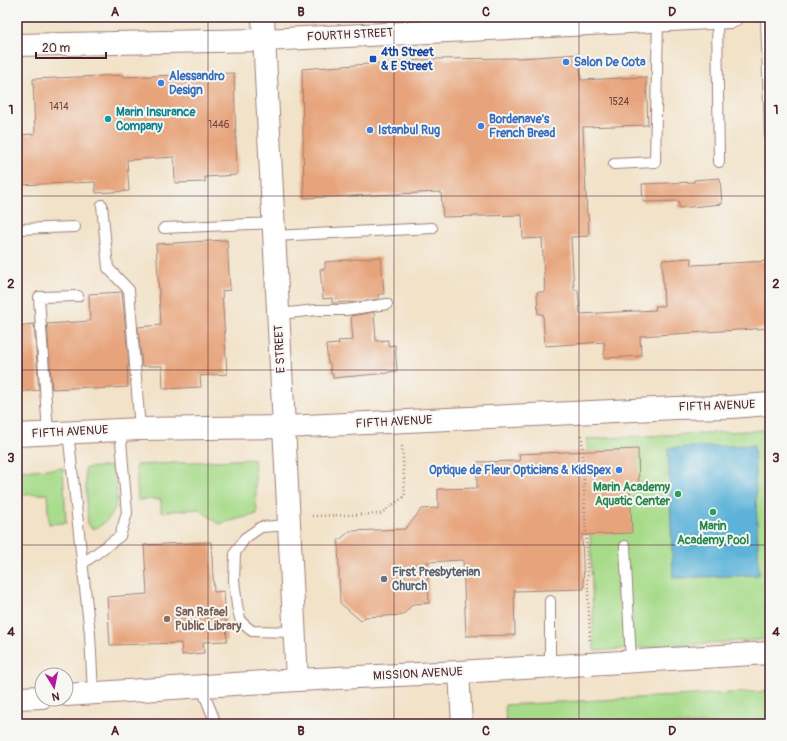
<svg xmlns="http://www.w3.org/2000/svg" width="787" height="741" viewBox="0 0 787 741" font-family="Pangolin,sans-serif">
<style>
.green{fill:#a7db8a;stroke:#787d5a}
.water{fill:#5bb2d8;stroke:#526882}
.building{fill:#e7a47c}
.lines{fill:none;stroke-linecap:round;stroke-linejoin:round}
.lane-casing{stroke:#9e807a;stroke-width:12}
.street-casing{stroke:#9e807a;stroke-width:22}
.secondary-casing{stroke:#9e807a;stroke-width:24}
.path{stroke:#9e807a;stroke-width:2.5;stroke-dasharray:1 3;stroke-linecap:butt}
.lane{stroke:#fff;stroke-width:10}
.street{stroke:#fff;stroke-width:20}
.secondary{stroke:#fff;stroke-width:22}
.grid{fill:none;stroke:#4a1f2b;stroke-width:1;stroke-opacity:0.55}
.transit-dot{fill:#1a4fb4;stroke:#f6f6f2;stroke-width:1.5}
.shop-dot{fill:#3f7fe0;stroke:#f6f6f2;stroke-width:1.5}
.culture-dot{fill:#0f9aa8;stroke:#f6f6f2;stroke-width:1.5}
.leisure-dot{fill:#2e9e5b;stroke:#f6f6f2;stroke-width:1.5}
.worship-dot{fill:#6b7280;stroke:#f6f6f2;stroke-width:1.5}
.education-dot{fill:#8d6e63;stroke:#f6f6f2;stroke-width:1.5}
.labels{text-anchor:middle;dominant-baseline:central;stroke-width:4;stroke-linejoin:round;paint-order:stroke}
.number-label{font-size:10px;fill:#71403f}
.street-label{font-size:12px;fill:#4a1f2b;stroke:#f6f6f2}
.transit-label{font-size:12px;font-weight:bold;fill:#164399;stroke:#f6f6f2;text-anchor:start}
.shop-label{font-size:12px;font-weight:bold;fill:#366cbe;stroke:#f6f6f2;text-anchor:start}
.culture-label{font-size:12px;font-weight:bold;fill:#0d838f;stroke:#f6f6f2;text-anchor:start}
.leisure-label{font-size:12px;font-weight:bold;fill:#27864d;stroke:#f6f6f2;text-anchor:end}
.worship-label{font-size:12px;font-weight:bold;fill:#5b616d;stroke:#f6f6f2;text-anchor:start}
.education-label{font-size:12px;font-weight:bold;fill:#785e54;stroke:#f6f6f2;text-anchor:start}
.neatline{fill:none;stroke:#4a1f2b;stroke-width:1.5}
.grid-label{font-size:13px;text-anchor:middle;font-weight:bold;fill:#4a1f2b}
</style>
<rect width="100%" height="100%" fill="#f6f6f2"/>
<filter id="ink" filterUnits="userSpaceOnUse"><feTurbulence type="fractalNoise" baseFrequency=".025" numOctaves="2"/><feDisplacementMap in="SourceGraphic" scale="8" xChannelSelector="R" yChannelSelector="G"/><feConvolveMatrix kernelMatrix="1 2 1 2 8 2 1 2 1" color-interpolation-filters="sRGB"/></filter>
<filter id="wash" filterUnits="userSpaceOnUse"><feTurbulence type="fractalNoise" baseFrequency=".012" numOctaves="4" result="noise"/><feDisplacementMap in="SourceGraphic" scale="16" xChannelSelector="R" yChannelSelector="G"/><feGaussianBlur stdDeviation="0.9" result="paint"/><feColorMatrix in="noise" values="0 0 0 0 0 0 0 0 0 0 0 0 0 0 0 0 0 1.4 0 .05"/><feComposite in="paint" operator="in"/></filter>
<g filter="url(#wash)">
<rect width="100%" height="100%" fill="#f2e2c8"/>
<path class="green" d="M765,430l5,119v90l-176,12 -7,-212z
M254,459l3,55 -38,10 -20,-15 -38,3v-13l-23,1 -2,-35z
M113,466c4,20 9,41 -8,56 -5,4 -8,7 -14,6l-3,-5 -3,-55z
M63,468l3,55 -17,1 -2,-30 -30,1v-24z
M770,691v33h-264l-1,-19z"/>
<path class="water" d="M754,445l5,130 -86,3 -5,-130z"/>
<g id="blocks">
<path class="building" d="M579,54l2,26 65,-3 2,48 -65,2 4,87h1l1,22 -18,1 3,53h4l2,24 76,-4 -1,-4h9l-2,-46 29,-2 1,7 78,-4v67l-130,8 1,20 -37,2v-16l-59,4 -2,-32h-5l-1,-22h8l-3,-54 -19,1 -1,-24 -79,2 -2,-25 -137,6 -2,-129 133,-10 85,-1z
M234,73l3,102 -32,2v5l-30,1 -1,-26 -47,3 2,31 -33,2 -1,-11 -78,3v-50l18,-1 -2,-55 90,-4v2z
M720,178l2,26 -43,4v-7l-36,1 -1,-18 52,-2v-2z
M227,240l3,50 -8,1 5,83 -27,2 1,11 -38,2 -1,-23h-20l-4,-39 23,-2 -5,-81z
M381,257l3,37h-6l1,5 -29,4v-1l-18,1v-5l-9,1 -3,-30h5v-7z
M122,292l7,74h-2l1,21 -36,2v-2l-40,2 -5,-65 43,-3 -1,-27z
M374,312l2,29 12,-1v6l7,-1 2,26 -9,1v1l-55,5v-4h-2l-1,-11h-2l-2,-18 13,-1 -1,-3 15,-1 -2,-24z
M34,324l5,66 -22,2v-66z
M638,449l1,37 -9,1 2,46 -50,2 2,54 -70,2 1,44 -49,1 -3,-76 -36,2 2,41 -16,1 -10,11 -38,2 -4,4 -21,-18 -2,-62 12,-10 55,-2 17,-20 16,-1v-19l39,-1v-26l43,-1 -1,-7z
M211,542l3,50 10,-1 3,50 -24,1 1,11 -22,2 -1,-12 -71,2 -3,-48 40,-3 -3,-49z"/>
</g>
</g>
<g filter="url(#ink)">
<use href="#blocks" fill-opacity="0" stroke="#9e807a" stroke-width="1"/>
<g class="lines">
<g class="lane-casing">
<path id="lane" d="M766,17l4,117
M717,18l2,144
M614,164l41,-2 3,-142
M102,205l6,63 21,22 11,139
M164,228l110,-5
M17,229l58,-2
M274,236l158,-8
M279,314l38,-4h28l42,-6
M68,432l22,202 3,59
M48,433l-9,-136 39,-1
M290,525l-29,2 -16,11 -10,15 -1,27 3,26 4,16 11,9 43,1
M625,546l6,115
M82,564l38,-28 7,-23 -7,-84
M550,666v-65
M201,686l15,38"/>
</g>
<g class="street-casing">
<path id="street" d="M459,672l3,52"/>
</g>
<g class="secondary-casing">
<path id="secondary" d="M263,17l34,663
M17,45l247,-5 467,-23
M17,435l123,-6 145,-2 390,-19 56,-1 39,-3
M66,695l231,-15 162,-8 311,-19
M17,698l25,-1"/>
</g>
<path class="path" d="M582,435l8,207
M312,516l68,-2 25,-18 -3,-52"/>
<use href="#lane" class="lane"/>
<use href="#street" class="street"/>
<use href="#secondary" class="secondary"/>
</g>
</g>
<path class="grid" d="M208,17v707M394,17v707M579,17v707M17,196h753M17,370h753M17,545h753"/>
<rect class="transit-dot" x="369" y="55" width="8" height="8" rx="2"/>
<g class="shop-dot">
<circle cx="566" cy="62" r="4"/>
<circle cx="161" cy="83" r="4"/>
<circle cx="481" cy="126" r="4"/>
<circle cx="370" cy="130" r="4"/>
<circle cx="619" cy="470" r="4"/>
</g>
<circle class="culture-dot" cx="108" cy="119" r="4"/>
<g class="leisure-dot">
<circle cx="678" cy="494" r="4"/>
<circle cx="713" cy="512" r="4"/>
</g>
<circle class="worship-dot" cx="384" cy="579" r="4"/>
<circle class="education-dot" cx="167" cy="619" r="4"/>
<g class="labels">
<g class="number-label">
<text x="619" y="102">1524</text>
<text x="59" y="107">1414</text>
<text x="219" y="125">1446</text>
</g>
<g class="street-label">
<text transform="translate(350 35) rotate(-3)">FOURTH STREET</text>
<text transform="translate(280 349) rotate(-93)">E STREET</text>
<text transform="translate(717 406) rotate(-2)">FIFTH AVENUE</text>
<text transform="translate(394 422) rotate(-3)">FIFTH AVENUE</text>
<text transform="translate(70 432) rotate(-3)">FIFTH AVENUE</text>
<text transform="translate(418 674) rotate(-3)">MISSION AVENUE</text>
</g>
<g class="transit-label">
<text x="381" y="52">4th Street<tspan x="381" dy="14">&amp; E Street</tspan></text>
</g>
<g class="shop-label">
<text x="574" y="62">Salon De Cota</text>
<text x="169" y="76">Alessandro<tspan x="169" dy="14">Design</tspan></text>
<text x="489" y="119">Bordenave's<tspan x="489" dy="14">French Bread</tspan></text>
<text x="378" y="130">Istanbul Rug</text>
<text x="611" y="470" text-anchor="end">Optique de Fleur Opticians &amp; KidSpex</text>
</g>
<g class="culture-label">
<text x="116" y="112">Marin Insurance<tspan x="116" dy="14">Company</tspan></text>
</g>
<g class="leisure-label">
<text x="670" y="487">Marin Academy<tspan x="670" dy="14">Aquatic Center</tspan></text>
<text x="713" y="526" text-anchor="middle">Marin<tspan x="713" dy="14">Academy Pool</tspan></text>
</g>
<g class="worship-label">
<text x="392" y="572">First Presbyterian<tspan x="392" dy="14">Church</tspan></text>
</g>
<g class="education-label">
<text x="175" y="612">San Rafael<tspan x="175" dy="14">Public Library</tspan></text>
</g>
</g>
<rect width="787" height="741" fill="none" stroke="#f6f6f2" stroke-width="44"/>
<g transform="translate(54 687) rotate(170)"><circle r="19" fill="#f6f6f2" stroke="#b1a0a2"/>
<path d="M0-3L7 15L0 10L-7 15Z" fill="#b5179e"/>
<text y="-6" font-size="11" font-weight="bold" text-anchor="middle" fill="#4a1f2b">N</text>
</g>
<path d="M36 52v6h70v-6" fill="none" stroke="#4a1f2b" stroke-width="2"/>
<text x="42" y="52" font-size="12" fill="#4a1f2b" stroke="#f6f6f2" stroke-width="3" paint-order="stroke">20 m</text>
<rect x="22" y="22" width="743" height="697" class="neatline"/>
<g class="grid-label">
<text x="115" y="16">A</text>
<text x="301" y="16">B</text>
<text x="486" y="16">C</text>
<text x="672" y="16">D</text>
<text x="11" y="114">1</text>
<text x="776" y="114">1</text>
<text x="11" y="288">2</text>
<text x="776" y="288">2</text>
<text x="11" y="462">3</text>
<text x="776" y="462">3</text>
<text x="11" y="636">4</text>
<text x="776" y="636">4</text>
<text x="115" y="735">A</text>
<text x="301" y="735">B</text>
<text x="486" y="735">C</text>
<text x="672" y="735">D</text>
</g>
</svg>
